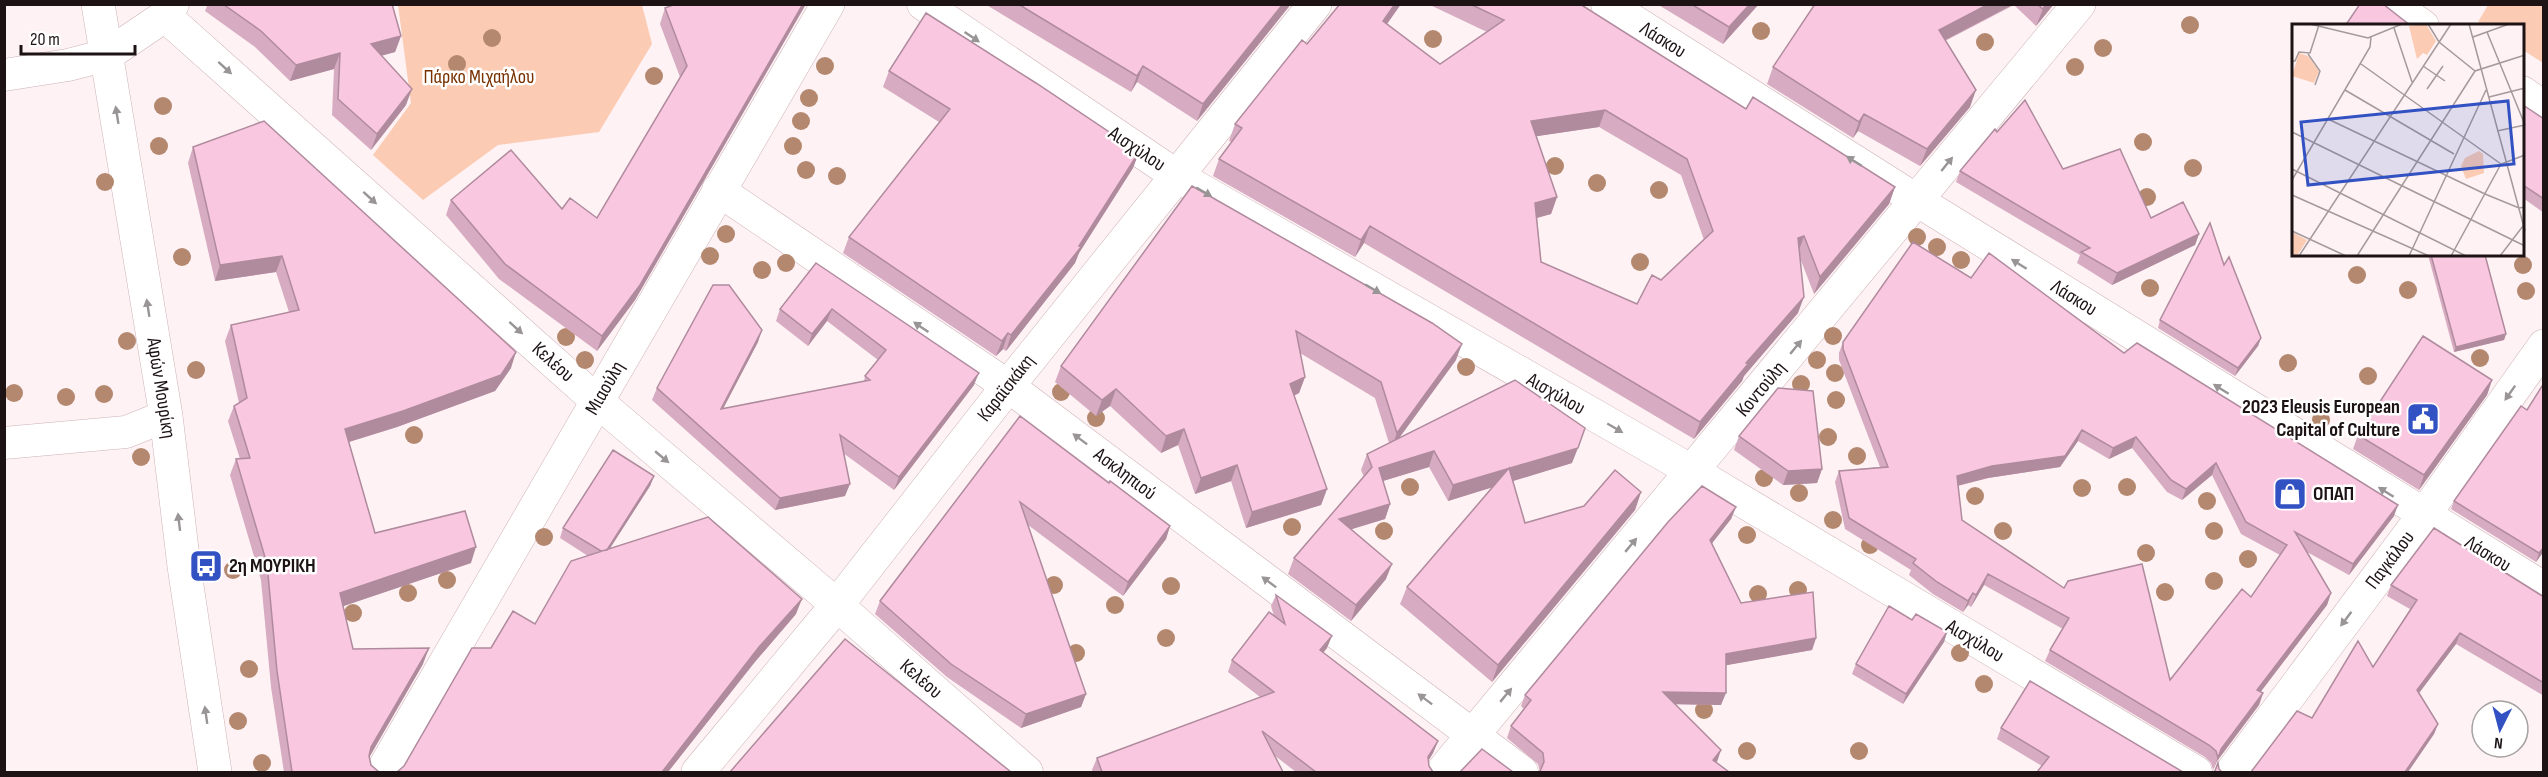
<svg xmlns="http://www.w3.org/2000/svg" width="2548" height="777" viewBox="0 0 2548 777" font-family="'Sofia Sans Condensed',sans-serif">
<style>
.green{fill:#fbcbb4}
.lines{fill:none;stroke-linecap:round;stroke-linejoin:round}
.minor-casing{stroke:#ceb3b7;stroke-width:33}
.tertiary-casing{stroke:#ceb3b7;stroke-width:34}
.secondary-casing{stroke:#ceb3b7;stroke-width:34}
.minor{stroke:#fff;stroke-width:32}
.tertiary{stroke:#fff;stroke-width:33}
.secondary{stroke:#fff;stroke-width:33}
.tree{fill:#b4886e}
.wall{fill:#d7abc1;fill-rule:evenodd}
.shaded-wall{fill:#af8b9d}
.building{fill:#fac7e0;stroke:#af8b9d;stroke-width:1.5;fill-rule:evenodd}
.oneway{fill:#999596}
.labels{text-anchor:middle;dominant-baseline:central;stroke-width:5;stroke-linejoin:round;paint-order:stroke}
.street-label{font-size:20px;fill:#1d1315;stroke:#fff}
.park-label{font-size:20px;fill:#783100;stroke:#fff}
.poi-label{font-size:20px;font-weight:bold;fill:#1d1315;stroke:#fff;text-anchor:start}
.inset-road{fill:none;stroke:#a4999b;stroke-width:1.5}
.view{fill:#3251c2;fill-opacity:0.15;stroke:#3251c2;stroke-width:3}
.inset-edge{fill:none;stroke:#1d1315;stroke-width:3}
</style>
<rect width="100%" height="100%" fill="#fef2f4"/>
<path class="green" d="M398,5h244l10,39 -53,88 -101,13 -75,55 -50,-45 38,-52z
M2488,5h55v58l-20,-13 -1,-24 -38,-1 -6,-3z"/>
<g class="lines">
<g class="minor-casing">
<path id="minor" d="M923,4l254,172 515,295 504,301
M1607,4l311,197 626,387
M2392,4l31,22
M165,16l432,385 240,204 190,167
M4,75l64,-10 39,-10 58,-39 8,-12
M2522,92l22,15
M718,190l290,196 514,386
M4,443l122,-11 40,-16"/>
</g>
<g class="tertiary-casing">
<path id="tertiary" d="M98,4l68,412 18,150 31,206
M382,772l446,-768
M698,772l139,-167 171,-219 307,-382"/>
</g>
<g class="secondary-casing">
<path id="secondary" d="M1442,772l637,-768
M2232,772l192,-257 120,-169"/>
</g>
<use href="#minor" class="minor"/>
<use href="#tertiary" class="tertiary"/>
<use href="#secondary" class="secondary"/>
</g>
<g class="tree">
<circle cx="2190" cy="25" r="9"/>
<circle cx="1761" cy="31" r="9"/>
<circle cx="492" cy="38" r="9"/>
<circle cx="1433" cy="39" r="9"/>
<circle cx="1985" cy="42" r="9"/>
<circle cx="2103" cy="48" r="9"/>
<circle cx="457" cy="64" r="9"/>
<circle cx="825" cy="66" r="9"/>
<circle cx="2075" cy="67" r="9"/>
<circle cx="654" cy="76" r="9"/>
<circle cx="809" cy="98" r="9"/>
<circle cx="163" cy="106" r="9"/>
<circle cx="801" cy="121" r="9"/>
<circle cx="2143" cy="142" r="9"/>
<circle cx="159" cy="146" r="9"/>
<circle cx="793" cy="146" r="9"/>
<circle cx="1555" cy="166" r="9"/>
<circle cx="2193" cy="168" r="9"/>
<circle cx="806" cy="170" r="9"/>
<circle cx="837" cy="176" r="9"/>
<circle cx="105" cy="182" r="9"/>
<circle cx="1597" cy="183" r="9"/>
<circle cx="1659" cy="190" r="9"/>
<circle cx="2147" cy="197" r="9"/>
<circle cx="726" cy="234" r="9"/>
<circle cx="1917" cy="237" r="9"/>
<circle cx="1937" cy="247" r="9"/>
<circle cx="710" cy="256" r="9"/>
<circle cx="182" cy="257" r="9"/>
<circle cx="1961" cy="260" r="9"/>
<circle cx="1640" cy="262" r="9"/>
<circle cx="786" cy="263" r="9"/>
<circle cx="2523" cy="265" r="9"/>
<circle cx="762" cy="270" r="9"/>
<circle cx="2357" cy="275" r="9"/>
<circle cx="2150" cy="288" r="9"/>
<circle cx="2408" cy="290" r="9"/>
<circle cx="2526" cy="291" r="9"/>
<circle cx="1833" cy="336" r="9"/>
<circle cx="566" cy="337" r="9"/>
<circle cx="127" cy="341" r="9"/>
<circle cx="2480" cy="358" r="9"/>
<circle cx="585" cy="360" r="9"/>
<circle cx="1817" cy="360" r="9"/>
<circle cx="2288" cy="363" r="9"/>
<circle cx="1466" cy="367" r="9"/>
<circle cx="196" cy="370" r="9"/>
<circle cx="1835" cy="373" r="9"/>
<circle cx="2368" cy="376" r="9"/>
<circle cx="1801" cy="384" r="9"/>
<circle cx="1061" cy="392" r="9"/>
<circle cx="14" cy="393" r="9"/>
<circle cx="104" cy="394" r="9"/>
<circle cx="66" cy="397" r="9"/>
<circle cx="1836" cy="400" r="9"/>
<circle cx="1096" cy="418" r="9"/>
<circle cx="2321" cy="420" r="9"/>
<circle cx="414" cy="435" r="9"/>
<circle cx="1828" cy="437" r="9"/>
<circle cx="1857" cy="456" r="9"/>
<circle cx="141" cy="457" r="9"/>
<circle cx="1764" cy="478" r="9"/>
<circle cx="1410" cy="487" r="9"/>
<circle cx="2127" cy="487" r="9"/>
<circle cx="2082" cy="488" r="9"/>
<circle cx="1799" cy="493" r="9"/>
<circle cx="1975" cy="496" r="9"/>
<circle cx="2207" cy="501" r="9"/>
<circle cx="1833" cy="520" r="9"/>
<circle cx="1292" cy="527" r="9"/>
<circle cx="1384" cy="531" r="9"/>
<circle cx="2003" cy="531" r="9"/>
<circle cx="2214" cy="531" r="9"/>
<circle cx="1747" cy="535" r="9"/>
<circle cx="544" cy="537" r="9"/>
<circle cx="1870" cy="545" r="9"/>
<circle cx="2146" cy="553" r="9"/>
<circle cx="2248" cy="559" r="9"/>
<circle cx="233" cy="570" r="9"/>
<circle cx="447" cy="580" r="9"/>
<circle cx="2214" cy="581" r="9"/>
<circle cx="1054" cy="585" r="9"/>
<circle cx="1171" cy="586" r="9"/>
<circle cx="1798" cy="590" r="9"/>
<circle cx="2165" cy="592" r="9"/>
<circle cx="408" cy="593" r="9"/>
<circle cx="1758" cy="594" r="9"/>
<circle cx="1115" cy="605" r="9"/>
<circle cx="353" cy="613" r="9"/>
<circle cx="1166" cy="638" r="9"/>
<circle cx="1076" cy="653" r="9"/>
<circle cx="1960" cy="653" r="9"/>
<circle cx="249" cy="669" r="9"/>
<circle cx="1984" cy="684" r="9"/>
<circle cx="1704" cy="710" r="9"/>
<circle cx="238" cy="721" r="9"/>
<circle cx="1747" cy="751" r="9"/>
<circle cx="1859" cy="751" r="9"/>
<circle cx="262" cy="763" r="9"/>
</g>
<path class="wall" d="M208,4h184l9,32 -6,16 -14,4 25,49 -35,45 -39,-35 2,-46 -44,12 -35,-34 -50,-36z
M806,4l-171,296 -38,51 -98,-72 -53,-64 5,-15 111,9 35,9 83,-141 -20,-53 5,-16z
M985,4h306l-94,117 -60,-39 -6,10z
M1340,4h61l-14,20 53,40 47,-32 -59,-28h152l166,105 149,78 -6,17 -75,90 -14,-36 -2,55 -54,63 -2,5 -48,58 -330,-196 -9,14 -142,-81 6,-17 13,-17 -3,-1 6,-17 72,-80zM1599,127l82,48 23,65 -67,64 -96,-42 -4,-44 14,-4 6,-17 -21,-61z
M1657,4h102l-36,40z
M1815,4h239l-18,22 -22,-21 -69,36 25,66 -50,59 -62,-35 -5,7 -86,-54 6,-17z
M889,71l250,81 -6,16 -54,85 -4,10 -69,88 -3,-2 -7,7 -153,-103 6,-16 90,-115 -56,-35z
M2523,105l21,14v94l-21,-15z
M1997,132l154,86 48,16 -4,11 -83,40 -35,-22 3,-8 -124,-73 4,-11z
M193,147l318,221 -16,23 -98,36 -48,15 26,91 96,30 -128,43 10,43 70,15 -54,93 2,8 8,7h-95l-13,-85 -10,-107 -31,-105 6,-16h4l-12,-38 6,-15 5,-3 -14,-62 6,-16 58,-13 -13,-40 -61,9 -27,-118z
M1192,186l264,174 -56,77 172,26 -59,18 12,42 116,-31 -6,18 -143,172 -92,-78 7,-17 85,-100 -44,14 -19,-34 -46,14 7,23 -5,15 -34,10 35,50 -35,42 -63,-47 6,-16 70,-81 -3,-7 6,-16 22,-11 -14,-45 -75,-45 5,24 -6,16 -5,3 33,93 -6,16 -75,23 -15,-47 -36,13 -17,-49 -17,8 -51,-47 -14,10 -41,-34 6,-16z
M2428,255h57l21,79 -2,6 -50,12z
M816,263l158,122 -80,105 -51,-37 2,43 -70,14 -123,-110 5,-12 101,-46 -35,67 141,-28 1,-5 13,-16 -51,-39 -19,25 -32,-25 4,-12z
M2224,265l37,73 -3,8 -23,30 -77,-48 2,-8z
M1971,278l153,75 270,163 -45,59 -42,-23 24,41 -4,12 -67,87 3,1 -4,12 -42,56 -4,9 -2,-7 -6,-6 -160,-96 5,-11 13,-21 -79,-44 -13,22 -3,-2 -5,7 -30,-18 -24,-19 2,-5 -66,-41 -10,-47 4,-11 41,-4 -41,-107v-7l4,-11zM2078,441l31,18 23,-11 35,44 15,8 30,-25 29,59 39,21 -29,42 -81,83 -208,-160 -4,-34 30,-8 72,-11z
M2492,380l-5,15 -68,95 -66,-41 5,-14z
M2544,383v168l-8,11 -85,-53 3,-8 73,-91z
M1020,416l89,67 61,43 -4,13 -43,57 -95,-71 58,169 -5,13 -60,21 -74,-51 -72,-63 5,-13z
M1739,436l83,33 -5,14 -34,2 -49,-35z
M654,476l-4,10 -40,62 186,66 -42,49 -86,109h-271l7,-6 87,-118 44,-24 53,-68 -28,-18 3,-10z
M1736,507l-5,12 -19,24 29,60 75,35 -4,12 -86,15 -5,40 -46,-1 42,58 -177,10 -2,-8 -31,-26 4,-12 13,-17 -3,-3 4,-11z
M2391,585l153,12v99l-88,-52 -37,49 19,31 -4,10 -26,38h-157l61,-54 61,-51 37,-58 -23,-13z
M1276,595l51,53 -4,5 115,88 -5,12 -5,8 1,5 4,6h-137l-22,-17 9,17h-190l-1,-2 5,-12 163,-61 -32,-25 4,-12 42,-44 -3,-10z
M1912,620l35,12 -3,10 -41,62 -51,-30 4,-10z
M2001,728l182,44 -141,-6 -45,-27z"/>
<path class="shaded-wall" d="M803,4h3l-171,296 -38,51 5,-15z
M1283,4h8l-94,117 6,-17z
M1395,4h6l-24,34 6,-17z
M1750,4h9l-36,40 6,-17z
M1989,4h25l-82,43 7,-17z
M2046,4h8l-18,22 7,-17z
M401,36l-6,16 -30,8 6,-16z
M340,53l-6,16 -44,12 6,-16z
M1143,66l-6,16 -6,10 6,-16z
M412,89l-6,16 -35,45 6,-16z
M1976,90l-6,17 -50,59 7,-17z
M1605,110l-6,17 -74,11 6,-17z
M1864,114l-6,17 -5,7 6,-16z
M1139,152l-6,16 -54,85 -4,10 -69,88 5,-16 68,-89z
M1895,187l-6,17 -75,90 6,-17z
M1557,197l-6,17 -22,6 6,-17z
M1370,226l-6,17 -9,14 6,-17z
M2199,234l-4,11 -83,40 5,-12z
M1804,236l-6,17v-15z
M282,256l-6,16 -61,9 5,-16z
M1804,297l-6,16 -54,63 -2,5 -48,58 6,-17 46,-59z
M832,309l-5,12 -19,25 4,-12z
M762,330l-4,12 -42,80 5,-13z
M1008,333l-5,16 -7,7 6,-15z
M2506,334l-2,6 -50,12 2,-5z
M2261,338l-3,8 -23,30 3,-8z
M1462,344l-6,16 -65,89 6,-16z
M516,352l-5,16 -16,23 -98,36 -58,18 6,-16z
M979,373l-5,12 -80,105 5,-13z
M1305,377l-6,16 -15,7 6,-16z
M2492,380l-5,15 -68,95 5,-15z
M1116,389l-6,17 -14,10 6,-16z
M1184,429l-6,16 -17,8 5,-17z
M2082,430l-4,11 -18,26 -72,11 -36,9 5,-11z
M2136,437l-4,11 -23,11 4,-11z
M1578,448l-6,15 -124,38 5,-16z
M1434,451l-5,16 -56,17 6,-16z
M2216,463l-4,12 -30,25 4,-11z
M1237,465l-6,16 -36,13 6,-16z
M1822,469l-5,14 -34,2 5,-14z
M654,476l-4,10 -50,78 4,-10z
M850,484l-5,12 -70,14 5,-12z
M1327,489l-6,16 -75,23 6,-16z
M1641,492l-6,18 -143,172 6,-17z
M1390,504l-5,15 -52,16 6,-16z
M2398,505l-4,11 -45,59 4,-11z
M1736,507l-5,12 -25,32 4,-11z
M1170,526l-4,13 -43,57 5,-14z
M476,547l-5,16 -136,46 5,-16z
M2544,547v4l-8,11 3,-9z
M1392,564l-6,15 -35,42 5,-16z
M1988,574l-4,11 -13,22 5,-12z
M1973,593l-5,12 -5,7 5,-11z
M2331,593l-4,12 -74,97 4,-12z
M802,599l-6,15 -42,49 -86,109h-6l97,-125z
M1947,632l-3,10 -41,62 3,-10z
M2460,633l-4,11 -43,57 4,-11z
M1332,636l-5,12 -12,14 5,-12z
M1816,638l-4,12 -90,16 4,-12z
M429,648l-6,16 -57,99 5,-16z
M1663,692l63,1 -5,12 -62,-1z
M2263,693l-4,12 -42,56 -4,9 8,-21z
M1086,694l-5,13 -60,21 5,-14z
M2438,724l-4,10 -26,38h-3z
M1438,741l-5,12 -9,15 4,-11z
M1721,750l-4,12 -4,-2z"/>
<path class="building" d="M223,4h169l9,32 -30,8 41,45 -35,45 -39,-35 2,-46 -44,12 -35,-34z
M676,4h127l-163,281 -38,51 -97,-72 -54,-64 60,-50 51,59 8,-11 27,20 90,-152 -22,-58z
M1018,4h265l-80,100 -60,-38 -6,10z
M1340,4h55l-12,17 57,43 64,-44 -34,-16h110l166,105 7,-12 142,90 -75,90 -16,-41 -6,2 6,59 -58,66 2,1 -48,58 -330,-196 -9,14 -142,-81 23,-31 -7,-4 67,-84 5,4zM1605,110l82,49 26,72 -52,49 -9,-5 -15,29 -96,-42 -6,-59 22,-6 -26,-76z
M1691,4h59l-21,23z
M1815,4h174l-50,26 37,60 -49,59 -63,-35 -5,8 -86,-55z
M2037,4h9l-3,5z
M2360,4h23l28,22h-66z
M926,13l110,70 103,69 -60,94 2,1 -70,88 -3,-2 -6,8 -153,-104 101,-128 -61,-38z
M2025,100l38,69 57,-20 31,69 32,-16 16,32 -82,39 -36,-21 9,-4 -130,-77 35,-42 2,3z
M2523,105l21,14v80l-21,-14z
M264,121l252,231 -15,23 -98,36 -58,18 30,104 90,-22 11,36 -136,46 13,56 76,-1 -58,99 -2,9 2,9 8,7h-87l-15,-101 -10,-107 -31,-105 14,-1 -16,-52 13,-8 -16,-73 68,-15 -17,-54 -62,9 -27,-118z
M1192,186l240,137 30,21 -65,89 -16,-51 -85,-51 9,46 -15,7 37,105 -75,23 -15,-47 -36,13 -17,-49 -18,7 -50,-47 -14,11 -41,-34z
M2210,223l14,42 5,-8 32,81 -23,30 -78,-48z
M1913,242l58,36 18,-25 135,100 13,-10 261,162 -45,59 -58,-32 36,61 -74,97 6,3 -42,56 -3,9 -2,-7 -7,-6 -159,-95 19,-32 -81,-44 -12,21 -3,-2 -5,8 -31,-19 -24,-19 3,-4 -67,-41 -10,-47 49,-4 -45,-118v-7zM2082,430l31,18 23,-11 35,43 15,9 30,-26 30,59 41,23 -36,52 -9,-8 -72,91 -28,-116 -74,17 -4,7 -102,-68 -5,-44 35,-10 73,-10z
M2431,255h54l21,79 -50,13z
M816,263l163,110 -80,104 -59,-42 10,49 -70,14 -123,-110 56,-103h16l33,45 -41,79 149,-29 -5,-4 21,-26 -54,-41 -20,25 -32,-25z
M2423,336l69,44 -68,95 -66,-40z
M1515,380l70,48 -7,20 -125,37 -19,-34 -55,17 11,36 -51,15 53,45 -36,41 -62,-47 78,-91 -5,-13z
M2544,383v164l-5,6 -85,-52 67,-95 6,4z
M1778,388l35,3 9,78 -34,2 -49,-35z
M1020,416l89,67 1,-2 60,45 -42,56 -108,-80 66,192 -60,20 -75,-50 -71,-63z
M613,450l41,26 -47,74 -6,1 -38,-23z
M1509,468l16,55 59,-17 31,-36 26,22 -143,173 -91,-78z
M1702,486l34,21 -26,33 31,63 72,-11 3,46 -90,16v39l-63,-1 58,58 -8,10 16,12h-190l1,-1 4,-9 -1,-9 -32,-27 20,-26 -6,-5 143,-173z
M708,517l94,82 -43,48 -97,125h-265l7,-6 68,-118h19l22,-37 22,13 36,-63z
M2434,528l110,69v86l-84,-50 -43,57 21,34 -33,48h-154l46,-61 15,7 46,-77 15,26 44,-67 -26,-15z
M1276,595l56,41 -12,14 118,91 -10,16 1,9 4,6h-117l-54,-41 21,41h-181l-5,-14 177,-66 -42,-32 37,-48 16,12z
M1889,606l23,14 4,-6 31,18 -41,62 -50,-30z
M845,639l166,133h-281z
M2030,681l153,91h-146l12,-15 -48,-29z
M1482,749l31,23h-53z
M2218,763l1,6 3,3h-9l2,-1z"/>
<defs><path id="oneway-solid" d="M-6-.8H1V-3.2L6.5 0L1 3.2V.8H-6Z" transform="scale(1.5)"/></defs>
<g class="oneway">
<use href="#oneway-solid" transform="translate(972 37) rotate(34)"/>
<use href="#oneway-solid" transform="translate(225 68) rotate(42)"/>
<use href="#oneway-solid" transform="translate(117 115) rotate(-99)"/>
<use href="#oneway-solid" transform="translate(1854 161) rotate(-148)"/>
<use href="#oneway-solid" transform="translate(1947 164) rotate(-51)"/>
<use href="#oneway-solid" transform="translate(1204 192) rotate(30)"/>
<use href="#oneway-solid" transform="translate(370 198) rotate(42)"/>
<use href="#oneway-solid" transform="translate(2019 264) rotate(-148)"/>
<use href="#oneway-solid" transform="translate(1373 289) rotate(30)"/>
<use href="#oneway-solid" transform="translate(148 308) rotate(-99)"/>
<use href="#oneway-solid" transform="translate(921 327) rotate(-146)"/>
<use href="#oneway-solid" transform="translate(516 328) rotate(42)"/>
<use href="#oneway-solid" transform="translate(1796 347) rotate(-50)"/>
<use href="#oneway-solid" transform="translate(2221 389) rotate(-148)"/>
<use href="#oneway-solid" transform="translate(2510 393) rotate(125)"/>
<use href="#oneway-solid" transform="translate(1615 428) rotate(30)"/>
<use href="#oneway-solid" transform="translate(1080 439) rotate(-143)"/>
<use href="#oneway-solid" transform="translate(662 457) rotate(40)"/>
<use href="#oneway-solid" transform="translate(2386 492) rotate(-148)"/>
<use href="#oneway-solid" transform="translate(179 522) rotate(-97)"/>
<use href="#oneway-solid" transform="translate(1631 545) rotate(-50)"/>
<use href="#oneway-solid" transform="translate(1269 582) rotate(-143)"/>
<use href="#oneway-solid" transform="translate(2346 619) rotate(127)"/>
<use href="#oneway-solid" transform="translate(1506 695) rotate(-50)"/>
<use href="#oneway-solid" transform="translate(1425 699) rotate(-143)"/>
<use href="#oneway-solid" transform="translate(206 715) rotate(-98)"/>
</g>
<defs>
<g id="civic-square" transform="scale(1.725)"><rect x="-9" y="-9" width="18" height="18" rx="4" fill="#3251c2" stroke="#fff"/><path d="M-.6-6.5H3V-4.5H.6V-3L4-1V1h2V6H-6V1h2V-1L-.6-3ZM-1.2 2.5V6h2.4V2.5Z" fill="#fff"/></g>
<g id="shop-square" transform="scale(1.725)"><rect x="-9" y="-9" width="18" height="18" rx="4" fill="#3251c2" stroke="#fff"/><path d="M-5-2.5h2.3a2.7 3.5 0 0 1 5.4 0H5L5.5 6h-11ZM-1.5-2.5h3a1.5 2.3 0 0 0-3 0Z" fill="#fff"/></g>
<g id="bus-square" transform="scale(1.725)"><rect x="-9" y="-9" width="18" height="18" rx="4" fill="#3251c2" stroke="#fff"/><path d="M-5-6H5V4H4V6H2V4H-2V6H-4V4H-5ZM-3.5-4V0h7V-4ZM-3.5 1.2v1.5H-2V1.2ZM2 1.2v1.5H3.5V1.2Z" fill="#fff"/></g>
</defs>
<g fill-rule="evenodd">
<use href="#civic-square" x="2423" y="419"/>
<use href="#shop-square" x="2290" y="494"/>
<use href="#bus-square" x="206" y="566"/>
</g>
<g class="labels">
<g class="street-label">
<text transform="translate(1663 40) rotate(32)">Λάσκου</text>
<text transform="translate(1137 149) rotate(34)">Αισχύλου</text>
<text transform="translate(2074 298) rotate(32)">Λάσκου</text>
<text transform="translate(553 362) rotate(42)">Κελέου</text>
<text transform="translate(161 388) rotate(81)">Αφών Μουρίκη</text>
<text transform="translate(605 388) rotate(-60)">Μιαούλη</text>
<text transform="translate(1006 388) rotate(-52)">Καραϊσκάκη</text>
<text transform="translate(1761 389) rotate(-50)">Κοντούλη</text>
<text transform="translate(1556 394) rotate(30)">Αισχύλου</text>
<text transform="translate(1125 474) rotate(37)">Ασκληπιού</text>
<text transform="translate(2488 554) rotate(32)">Λάσκου</text>
<text transform="translate(2390 560) rotate(-53)">Παγκάλου</text>
<text transform="translate(1975 641) rotate(31)">Αισχύλου</text>
<text transform="translate(921 679) rotate(41)">Κελέου</text>
</g>
<g class="park-label">
<text x="479" y="77">Πάρκο Μιχαήλου</text>
</g>
<g class="poi-label">
<text x="2400" y="407" text-anchor="end">2023 Eleusis European<tspan x="2400" dy="23">Capital of Culture</tspan></text>
<text x="2313" y="494">ΟΠΑΠ</text>
<text x="229" y="566">2η ΜΟΥΡΙΚΗ</text>
</g>
</g>
<g transform="translate(2292 24)">
<rect width="232" height="232" fill="#fef2f4"/>
<path d="M134,0l10,17 -9,14 -4,-2 -6,6 -8,-33zM7,29l9,3 11,15 -5,12 -22,-7zM187,127l4,3 1,19 -18,6 -5,-13 4,-8zM0,208l15,8 -10,16h-5z" fill="#fbcbb4"/>
<path class="inset-road" d="M18,0l58,14 34,-14M136,0l11,18 36,29M177,0l56,207M102,4l18,54M195,8l38,93M181,13l36,-13M16,30l12,17 -5,14M0,37h3l4,-9 11,1 9,-28M69,40l140,100M131,42l22,15M135,65l16,-23M53,66l109,64M197,73l36,-9M36,95l157,75 34,14 6,-1M205,107l28,-6M0,108l233,114M0,145l174,87M0,156l78,-133 1,-10M0,171l137,61M0,207l54,25M7,232l152,-232M65,232l118,-185 50,-16M117,232l77,-166M159,232l50,-92 24,-9M208,232l23,-30"/>
<path class="view" d="M216,77l6,63 -206,21 -7,-63z"/>
<rect width="232" height="232" class="inset-edge"/>
</g>
<rect width="2548" height="777" fill="none" stroke="#1d1315" stroke-width="12"/>
<g transform="translate(2500 729) rotate(186)"><circle r="28" fill="#ffffff" stroke="#a5a1a1" stroke-width="1.5"/>
<path d="M0-4.5L10 22L0 15L-10 22Z" fill="#3251c2"/>
<text y="-9" font-size="16" font-weight="bold" text-anchor="middle" fill="#1d1315">N</text>
</g>
<path d="M21 45v9h114v-9" fill="none" stroke="#1d1315" stroke-width="3"/>
<text x="30" y="45" font-size="18" fill="#1d1315" stroke="#ffffff" stroke-width="4.5" paint-order="stroke">20 m</text>
</svg>
